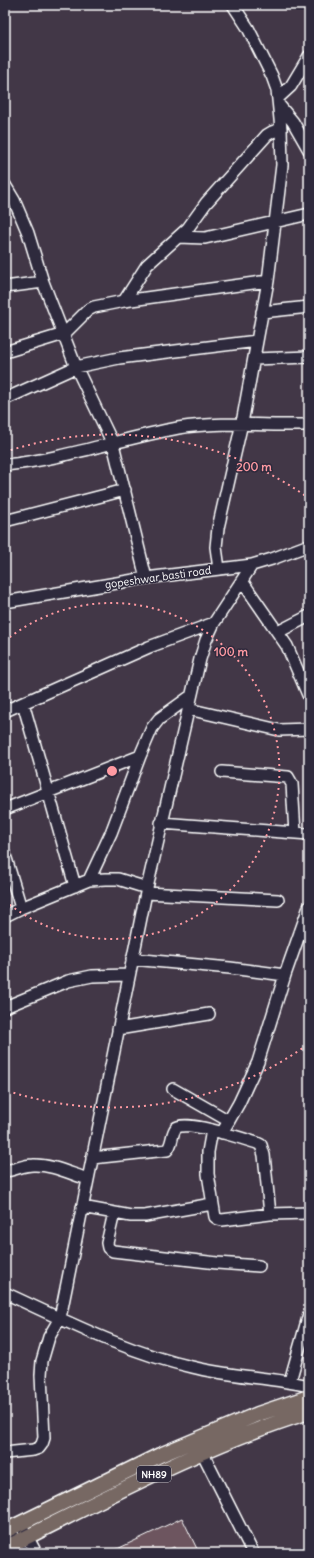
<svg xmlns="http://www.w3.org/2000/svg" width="314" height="1558" viewBox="0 0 314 1558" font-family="Delius,sans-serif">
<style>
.building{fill:#6d555e;stroke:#fff}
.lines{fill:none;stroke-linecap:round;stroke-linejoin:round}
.minor-casing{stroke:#fff;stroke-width:14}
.major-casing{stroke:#fff;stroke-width:17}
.minor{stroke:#2f2a3d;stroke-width:11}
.major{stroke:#776864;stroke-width:14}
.ring{fill:none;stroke:#ff9aa2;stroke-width:2;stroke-dasharray:2 4}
.labels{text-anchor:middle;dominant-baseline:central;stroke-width:3;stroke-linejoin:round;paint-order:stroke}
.shield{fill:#2f2a3d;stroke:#c1bfc5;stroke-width:1}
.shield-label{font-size:10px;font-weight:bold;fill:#fff}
.street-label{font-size:11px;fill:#fff;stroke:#2f2a3d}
.centre{fill:#ff9aa2;stroke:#2f2a3d;stroke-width:2}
.ring-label{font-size:12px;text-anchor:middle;font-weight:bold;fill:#ff9aa2;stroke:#2f2a3d;stroke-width:3;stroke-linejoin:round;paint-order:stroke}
</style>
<rect width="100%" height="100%" fill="#423747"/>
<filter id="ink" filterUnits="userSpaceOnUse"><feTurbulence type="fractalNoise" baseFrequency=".025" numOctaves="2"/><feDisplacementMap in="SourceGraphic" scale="8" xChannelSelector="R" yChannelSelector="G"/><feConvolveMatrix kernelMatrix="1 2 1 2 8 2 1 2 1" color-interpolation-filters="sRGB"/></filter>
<g filter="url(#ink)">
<path class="building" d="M182,1518l17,35h-22l-3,-6 -13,6h-52z"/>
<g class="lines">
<g class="minor-casing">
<path id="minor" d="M278,98l13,-12 18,-30
M279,105l14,17 16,28
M5,185l9,15 14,33 15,49 33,85 37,77 33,134
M179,237l26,1 104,-24
M5,287l38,-5
M124,301l23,-36 41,-37 18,-25 61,-68 5,-3 9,-3
M262,312l47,-5
M5,352l59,-18 24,-24 6,-3 30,-6 144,-20
M254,359l55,-2
M5,399l71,-32 43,-9 138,-17
M5,465c59,-6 115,-26 173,-37 44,-7 87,-2 131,-3
M5,521l120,-31
M219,569l-3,-22 2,-19 24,-105 26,-142 14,-116 -1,-36 -4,-39 -5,-14 -24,-48 -15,-23
M242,581l45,65 22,51
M5,602l141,-24 106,-13 20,-6 37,-14
M278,632l31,-16
M23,703l52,183
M188,709l91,21 30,-1
M5,711l144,-64 65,-24
M222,772l66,5 4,7 3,49
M5,809l135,-53
M161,823l148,11
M5,855l16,53
M89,880l22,-47 29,-77 12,-28 7,-9 32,-23
M146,893l132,7
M5,916l16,-8 68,-28 16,-1h13l29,9
M132,959l98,9 55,7
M5,1007l63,-26 24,-5 37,-1
M118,1029l91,-15
M173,1089l56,32
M212,1130l-4,22v22l7,43 3,2 4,1 48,-6 39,-1
M222,1133l17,-30 19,-41 27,-87 24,-68
M92,1158l75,-8c6,-6 4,-16 9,-22 8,-9 68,11 81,15l4,2 3,10 6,59
M5,1171c10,-1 18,-6 28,-6 18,-1 38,9 55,14
M82,1207l49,9h14l67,-12
M114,1213l-7,30 1,5 5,3 104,12 42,3
M5,1293c61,28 121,59 187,74 38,10 79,10 117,19
M290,1381l19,-67
M202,1452l51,101
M5,1453l28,-3 6,-2 3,-4 2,-6 -3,-63 1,-14 7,-24 11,-19 87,-430 53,-229 6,-19 8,-17 38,-58
M20,1523l16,30
M9,1528l13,25"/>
</g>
<g class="major-casing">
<path id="major" d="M5,1531l155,-76 98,-41 51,-17
M5,1548c99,-49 198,-103 304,-136"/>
</g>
<use href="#minor" class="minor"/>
<use href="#major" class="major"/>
</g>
</g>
<g class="ring">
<path d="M5 641A168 168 0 1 1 5 901"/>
<path d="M307 1045A336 336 0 0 1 5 1090M5 452A336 336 0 0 1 307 497"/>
</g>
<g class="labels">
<rect class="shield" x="137" y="1466" width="34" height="16" rx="3"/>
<g class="shield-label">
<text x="154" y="1474">NH89</text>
</g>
<g class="street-label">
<text transform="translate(158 577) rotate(-8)">gopeshwar basti road</text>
</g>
</g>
<circle cx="112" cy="771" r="6" class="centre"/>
<g class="ring-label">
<text x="254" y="471">200 m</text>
<text x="231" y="656">100 m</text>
</g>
<rect width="314" height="1558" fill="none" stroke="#2f2a3d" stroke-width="20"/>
<rect x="10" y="10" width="294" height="1538" fill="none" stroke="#fff" stroke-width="1.5" filter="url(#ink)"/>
</svg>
